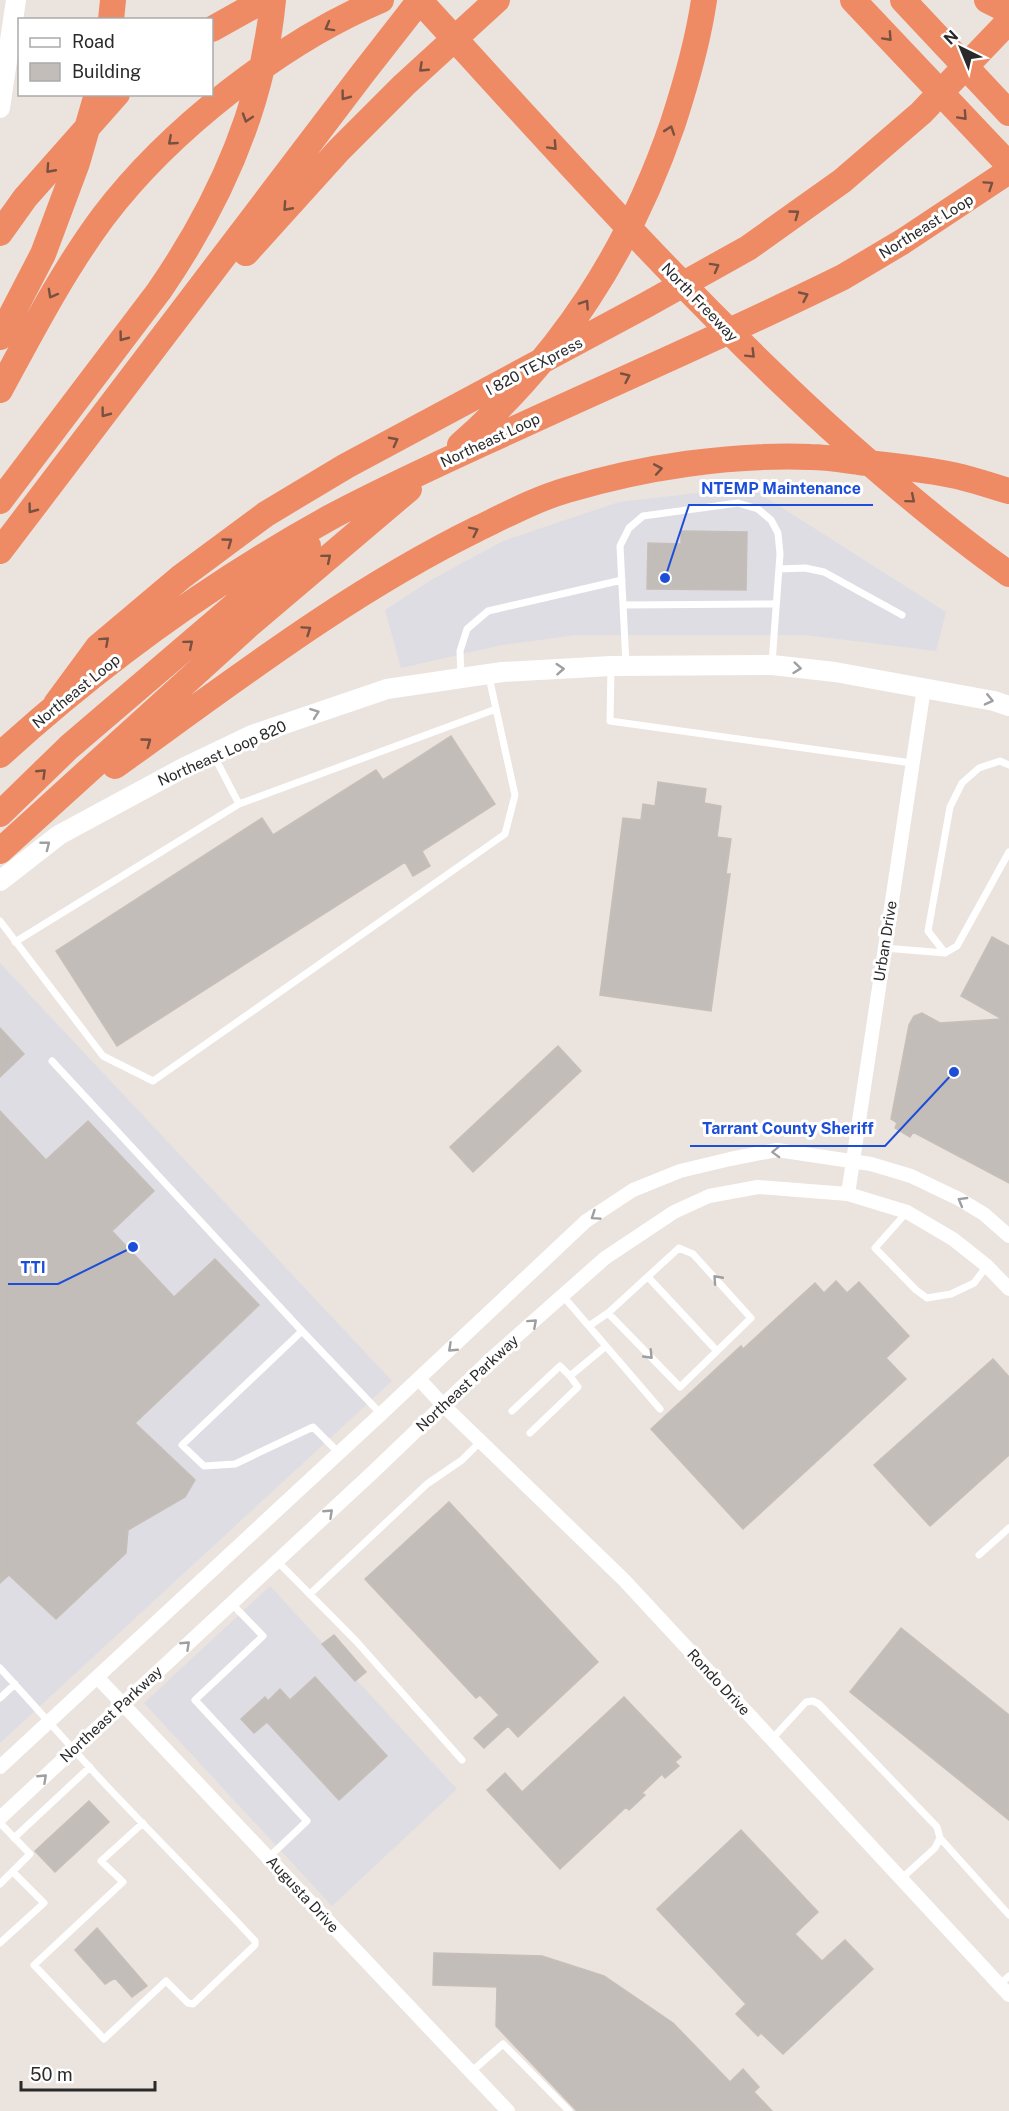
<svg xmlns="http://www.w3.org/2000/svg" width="1009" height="2111" viewBox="0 0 1009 2111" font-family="'Public Sans',sans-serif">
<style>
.industrial{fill:#dedde4}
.building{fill:#c3bdba;stroke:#c6beb7;stroke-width:1.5}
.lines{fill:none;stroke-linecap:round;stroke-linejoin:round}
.lane{stroke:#fff;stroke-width:7}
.street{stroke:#fff;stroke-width:14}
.secondary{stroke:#fff;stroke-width:20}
.highway{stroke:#ef8b64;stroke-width:26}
.oneway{stroke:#795141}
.oneway2{stroke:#9f9f9f}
.labels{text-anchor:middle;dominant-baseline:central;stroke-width:6;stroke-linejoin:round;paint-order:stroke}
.street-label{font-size:15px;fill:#2a2a2a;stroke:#fff}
.leader{fill:none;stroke:#1d4ed8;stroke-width:2}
.callout-dot{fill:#1d4ed8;stroke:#fff;stroke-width:2}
.callout-label{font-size:16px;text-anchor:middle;font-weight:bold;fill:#1d4ed8;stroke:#fff;stroke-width:6;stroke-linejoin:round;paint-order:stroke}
</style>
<rect width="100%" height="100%" fill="#ebe3de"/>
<path class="industrial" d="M731,489l28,4 187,119 -10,39 -131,-16h-229l-74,10 -101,23 -16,-58 48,-31 70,-38 116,-39z
M0,963l392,418 -392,362z
M270,1586l187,203 -125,117 -188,-203z"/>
<path class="building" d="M681,531l66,1 -1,58 -99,-1 1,-46 33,1z
M451,736l44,68 -73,47 8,15 -17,10 -8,-14 -288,184 -61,-95 206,-133 11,17 103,-65 7,10z
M658,782l48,7 -2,14 17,3 -4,31 14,2 -5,35h4l-19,137 -111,-16 23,-177 18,2 2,-16 12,2z
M992,937l17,9v237l-96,-51 -3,5 -15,-9 2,-5 -6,-4 18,-94 5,-9 8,-3 18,10 62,-4 -41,-23z
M0,1028l24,26 -24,23z
M558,1046l23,25 -108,101 -23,-25z
M0,1111l46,49 42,-39 66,70 -42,40 62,66 41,-38 44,46 -124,118 60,57 -10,17 -57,33 -2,23 -70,66 -47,-44 -9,8z
M836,1281l11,12 12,-11 50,54 -23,22 20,21 -163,150 -92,-100 90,-83 2,3 72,-66 9,10z
M993,1359l16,18v78l-79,71 -56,-61z
M449,1502l149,160 -80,75 -10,-11 -24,22 -10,-10 25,-23 -19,-20 -4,3 -111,-119z
M901,1628l108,87v105l-159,-128z
M334,1635l32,37 -11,9 -33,-37z
M315,1677l72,79 -48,44 -72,-78 -13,11 -13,-14 24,-22 3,4 12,-12 10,11z
M624,1697l57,60 -6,5 4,4 -14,12 -3,-4 -20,19 3,2 -16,15 -3,-3 -66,62 -73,-79 18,-17 17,19z
M89,1801l20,21 -54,50 -20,-21z
M741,1830l77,82 -23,22 27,27 23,-21 28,29 -90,85 -22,-21 -3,3 -22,-22 10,-10 -89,-95z
M97,1928l50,58 -15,11 -17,-19 -10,6 -30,-34z
M434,1953l108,3 62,20 69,47 57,59 13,-13 16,18 -5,5 18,19h-195l-81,-85 1,-39 -64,-2z"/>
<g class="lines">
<path class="lane" d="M779,569l26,-1 19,4 78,43
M623,605l153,-1
M626,664l-6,-118 9,-18 14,-12 95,-13 20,6 13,11 7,13 2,21 -8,109
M611,668l-1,53 302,42
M461,676l-1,-25 7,-22 21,-18 134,-31
M214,756l25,48 257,-95
M0,921l103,135 50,25 352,-247 10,-39 -26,-118
M15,942l224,-138
M884,948l61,5 12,-7 52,-94
M945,953l-17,-22 22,-124 12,-24 17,-15 21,-7 9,4
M52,1061l250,270
M907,1212l-32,36 41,42 11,8 24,-4 23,-11 13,-17
M648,1277l69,74
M563,1296l97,113
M589,1326l19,-13 71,-65 14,6 58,64 -71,69 -72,-74
M512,1411l48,-45 10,10
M530,1433l48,-46 -8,-11 36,-30
M339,1453l-26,-26 -78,37 -31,2 -22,-21 120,-114 79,83
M979,1555l30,-27
M277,1561l79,80 106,119
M310,1594l117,-110 35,-24 19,-19
M231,1603l32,33 -68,64 112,121 -39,37
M0,1668c35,38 69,77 104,115 50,53 102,105 151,158v4l-62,59 -5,-1 -22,-22 -62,58 -70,-74 89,-83 -22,-21 42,-38
M0,1698l15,-14
M772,1739l34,-37 7,-1 6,3 118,123 3,11 -5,10 -34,31
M0,1823l30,31 -30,30
M14,1838l76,-71
M940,1838l69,77
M0,1943l44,-40 -31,-31
M999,1985l10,-9
M471,2072l32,-28 66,67"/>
<path class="street" d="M848,1194l76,-506
M419,1379l24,26 181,175 385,415
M98,1678l410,433
M0,1767l381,-353 205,-193 47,-31 47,-19 50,-12 47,-9 94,14 40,12 48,23 25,15 25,22
M0,1818l372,-345 119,-114 114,-101 69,-46 35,-16 49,-9 90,7 59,18 46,27 34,27 22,23"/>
<path class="secondary" d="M0,108l16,-108
M0,881l59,-46 126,-68 67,-32 135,-46 115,-17 109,-6 161,-1 63,7 159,29 15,5"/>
<path class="highway" d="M419,0c139,151 275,306 428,443 52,46 105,91 162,131
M853,0l156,165
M903,0l106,113
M987,0l22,11
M111,20l2,-20
M212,29l52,-29
M0,233l25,-35 92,-104
M246,253l93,-103 65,-65 93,-85
M0,337l43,-83 34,-91 20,-69
M0,390c32,-59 63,-119 103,-173 65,-86 178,-175 278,-217
M460,445c101,-89 169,-194 213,-322 13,-40 25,-81 31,-123
M0,501l159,-210c60,-87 104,-185 114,-291
M0,551l363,-478 57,-73
M56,704l42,-57 83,-70 85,-63 80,-48 300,-161 102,-57 94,-67 79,-68 88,-92
M0,755c100,-91 211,-172 329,-237 52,-28 105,-52 159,-77 118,-55 238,-106 355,-164l59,-35 107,-71
M115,766c117,-84 232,-173 362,-237 29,-14 59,-30 90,-39 76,-23 164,-36 244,-33 16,0 32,3 48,5 33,4 66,7 98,14 17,4 35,10 52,15
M0,814l69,-67 172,-147 67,-54
M0,851l251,-228 158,-134"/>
</g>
<defs><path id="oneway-chevron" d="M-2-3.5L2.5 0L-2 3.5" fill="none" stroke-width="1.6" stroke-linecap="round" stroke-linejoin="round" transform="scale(1.5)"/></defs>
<g class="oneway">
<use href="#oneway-chevron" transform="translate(329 27) rotate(151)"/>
<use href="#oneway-chevron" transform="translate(888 37) rotate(47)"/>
<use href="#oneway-chevron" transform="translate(423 68) rotate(137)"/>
<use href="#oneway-chevron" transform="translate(345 96) rotate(127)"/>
<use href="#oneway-chevron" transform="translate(963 116) rotate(47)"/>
<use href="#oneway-chevron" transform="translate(247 118) rotate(108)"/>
<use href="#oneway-chevron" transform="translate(670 130) rotate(-71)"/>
<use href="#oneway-chevron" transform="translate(172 141) rotate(139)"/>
<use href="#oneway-chevron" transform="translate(553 146) rotate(47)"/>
<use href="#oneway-chevron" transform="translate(50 169) rotate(132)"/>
<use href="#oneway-chevron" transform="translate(989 185) rotate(-34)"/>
<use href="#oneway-chevron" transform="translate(287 207) rotate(132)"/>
<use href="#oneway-chevron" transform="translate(795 214) rotate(-36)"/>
<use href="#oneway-chevron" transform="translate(715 267) rotate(-29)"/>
<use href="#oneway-chevron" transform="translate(52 294) rotate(119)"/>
<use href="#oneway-chevron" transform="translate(804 296) rotate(-25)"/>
<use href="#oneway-chevron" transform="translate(585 304) rotate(-56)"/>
<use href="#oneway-chevron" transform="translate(123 337) rotate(127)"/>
<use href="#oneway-chevron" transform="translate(751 354) rotate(45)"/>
<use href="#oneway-chevron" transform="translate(626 377) rotate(-25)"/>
<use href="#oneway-chevron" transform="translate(105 413) rotate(127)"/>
<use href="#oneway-chevron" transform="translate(394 441) rotate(-28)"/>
<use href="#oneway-chevron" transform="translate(658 469) rotate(-10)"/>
<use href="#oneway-chevron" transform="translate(911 499) rotate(40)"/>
<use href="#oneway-chevron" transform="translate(32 509) rotate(127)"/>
<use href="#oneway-chevron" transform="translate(474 531) rotate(-26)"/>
<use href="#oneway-chevron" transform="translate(228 542) rotate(-36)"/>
<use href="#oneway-chevron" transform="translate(327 558) rotate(-40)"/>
<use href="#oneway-chevron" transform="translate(307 630) rotate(-34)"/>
<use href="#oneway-chevron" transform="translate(105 641) rotate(-42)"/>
<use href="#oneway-chevron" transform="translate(189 644) rotate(-40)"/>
<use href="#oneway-chevron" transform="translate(147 742) rotate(-36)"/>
<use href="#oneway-chevron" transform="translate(42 773) rotate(-44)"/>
</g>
<g class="oneway2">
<use href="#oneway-chevron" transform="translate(797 668) rotate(6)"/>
<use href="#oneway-chevron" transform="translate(560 669) rotate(-4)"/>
<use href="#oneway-chevron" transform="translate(989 700) rotate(13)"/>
<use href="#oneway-chevron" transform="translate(315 713) rotate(-20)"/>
<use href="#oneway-chevron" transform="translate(46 845) rotate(-38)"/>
<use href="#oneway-chevron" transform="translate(776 1152) rotate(178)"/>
<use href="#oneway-chevron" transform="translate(962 1201) rotate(-150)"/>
<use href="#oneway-chevron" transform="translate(595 1216) rotate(146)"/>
<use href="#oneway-chevron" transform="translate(717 1279) rotate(-132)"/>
<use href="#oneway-chevron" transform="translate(533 1323) rotate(-42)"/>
<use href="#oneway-chevron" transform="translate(452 1348) rotate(137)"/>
<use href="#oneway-chevron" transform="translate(649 1355) rotate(46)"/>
<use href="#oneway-chevron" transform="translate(329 1513) rotate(-43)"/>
<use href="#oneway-chevron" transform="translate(186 1645) rotate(-43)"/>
<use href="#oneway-chevron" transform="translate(43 1778) rotate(-43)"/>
</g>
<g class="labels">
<g class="street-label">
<text transform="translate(926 226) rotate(-32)">Northeast Loop</text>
<text transform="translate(700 302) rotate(46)">North Freeway</text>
<text transform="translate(534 366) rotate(-28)">I 820 TEXpress</text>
<text transform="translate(490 440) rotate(-25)">Northeast Loop</text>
<text transform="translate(76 691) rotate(-39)">Northeast Loop</text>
<text transform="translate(222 753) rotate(-24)">Northeast Loop 820</text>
<text transform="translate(885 941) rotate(-81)">Urban Drive</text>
<text transform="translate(467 1383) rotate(-43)">Northeast Parkway</text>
<text transform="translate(719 1682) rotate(47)">Rondo Drive</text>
<text transform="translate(111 1714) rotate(-43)">Northeast Parkway</text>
<text transform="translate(303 1894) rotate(47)">Augusta Drive</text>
</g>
</g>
<path class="leader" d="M665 578L689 505H873M954 1072L885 1146H690M133 1247L58 1284H8"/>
<g class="callout-dot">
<circle cx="665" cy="578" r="6"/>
<circle cx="954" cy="1072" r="6"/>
<circle cx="133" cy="1247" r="6"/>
</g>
<g class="callout-label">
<text x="781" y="494">NTEMP Maintenance</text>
<text x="788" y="1134">Tarrant County Sheriff</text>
<text x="33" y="1273">TTI</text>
</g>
<rect x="18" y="18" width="195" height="78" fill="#ffffff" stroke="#aaaaaa" stroke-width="1.5"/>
<rect x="30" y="38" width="30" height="9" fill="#ffffff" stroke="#aaaaaa" stroke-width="1.5"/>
<text x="72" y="48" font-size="18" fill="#2a2a2a">Road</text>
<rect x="30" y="63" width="30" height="18" fill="#c3bdba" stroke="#aaaaaa" stroke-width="1.5"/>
<text x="72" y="78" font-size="18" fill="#2a2a2a">Building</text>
<g transform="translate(961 48) rotate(317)" stroke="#ffffff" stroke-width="4.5" paint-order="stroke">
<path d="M0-4.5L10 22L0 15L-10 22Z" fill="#2a2a2a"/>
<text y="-9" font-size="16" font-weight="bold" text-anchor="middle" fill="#2a2a2a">N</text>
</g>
<path d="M21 2081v9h134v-9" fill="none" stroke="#2a2a2a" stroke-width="3"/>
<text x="30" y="2081" font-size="18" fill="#2a2a2a" stroke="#ffffff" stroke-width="4.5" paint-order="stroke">50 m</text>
</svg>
